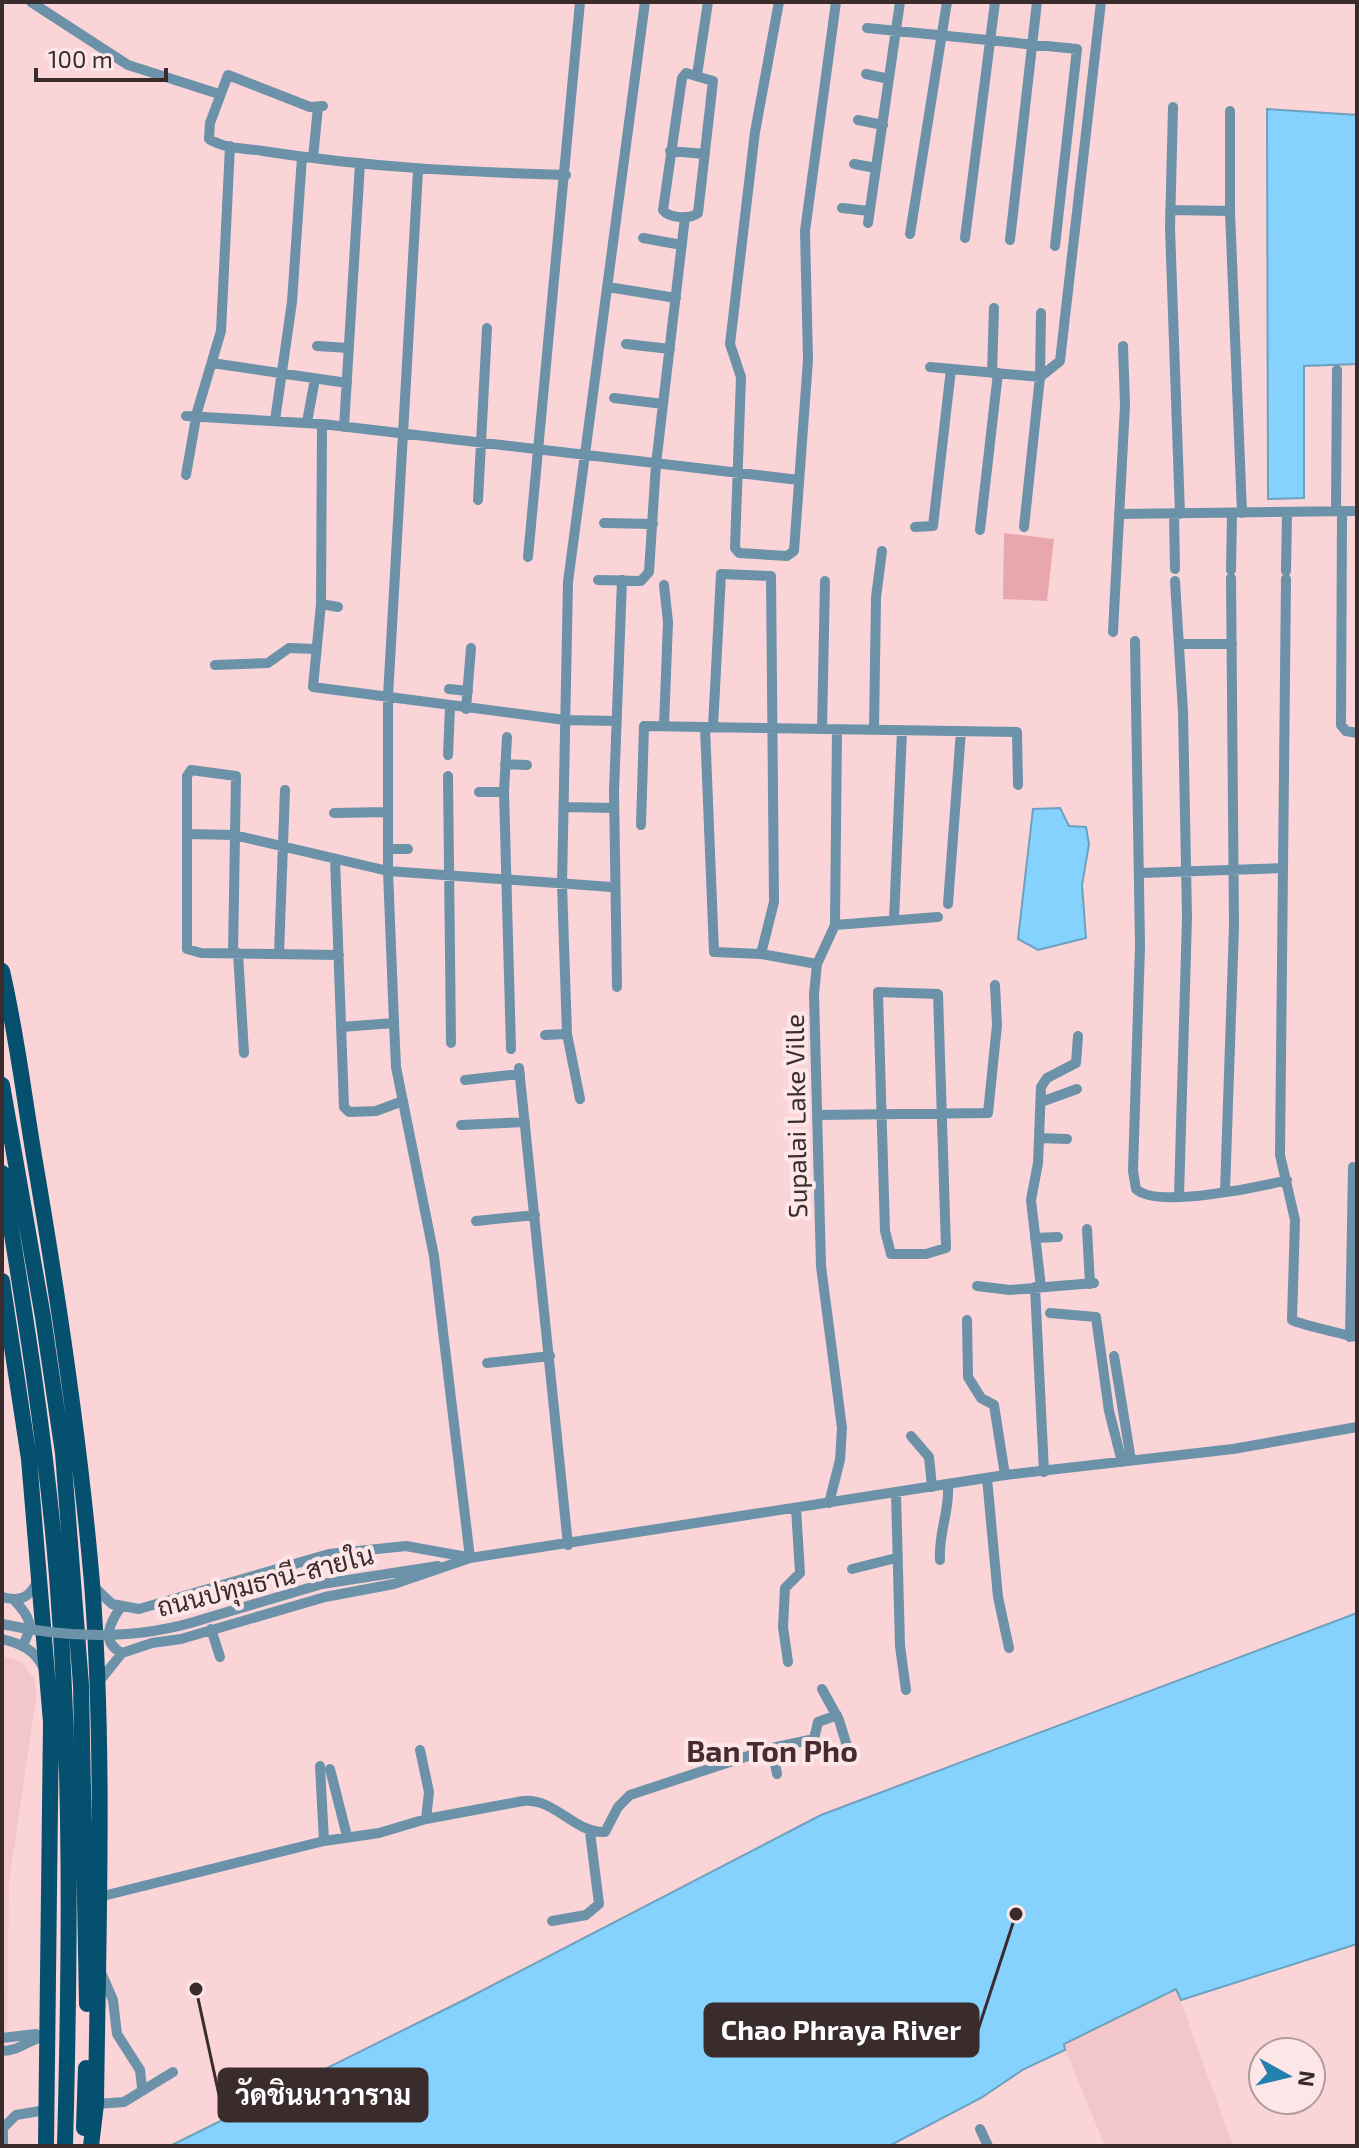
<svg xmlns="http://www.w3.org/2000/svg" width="1359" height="2148" viewBox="0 0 1359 2148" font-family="'Exo 2',Sarabun,sans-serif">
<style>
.built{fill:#f3c6ca}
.green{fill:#e8a6ad}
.water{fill:#85d2fe;stroke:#6ea0bf;stroke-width:2}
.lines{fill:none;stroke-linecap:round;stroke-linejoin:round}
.street{stroke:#6b92a9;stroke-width:10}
.primary{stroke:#06506f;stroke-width:16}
.street-bridge{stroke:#6b92a9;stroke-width:10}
.labels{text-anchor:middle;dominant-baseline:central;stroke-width:8;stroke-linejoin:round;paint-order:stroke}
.street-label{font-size:26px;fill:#3a2c2d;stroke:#fde6e7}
.quarter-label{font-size:30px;font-weight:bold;fill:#482b2e;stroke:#fde6e7}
.leader{fill:none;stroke:#3a2c2d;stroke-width:3}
.callout-dot{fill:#3a2c2d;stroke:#fde6e7;stroke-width:3}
.callout{fill:#3a2c2d;stroke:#3a2c2d;stroke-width:3}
.callout-label{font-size:28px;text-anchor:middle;font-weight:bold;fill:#fff}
</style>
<rect width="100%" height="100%" fill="#fad4d7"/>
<path class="built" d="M2,1656l20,6 13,18 1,18 -27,185 -2,157h-5z
M1176,1988l57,158h-128l-42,-102z"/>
<path class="green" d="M1004,533l50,6 -7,62 -44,-2z"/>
<path class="water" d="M1267,109l90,6v249l-53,2v132l-36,1z
M1060,808l9,18 17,1 3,17 -7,41 4,53 -48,12 -20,-11 15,-130z
M1357,1613v331l-176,56 -5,-11 -112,55 1,6 -41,19 -43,29 -92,48h-719l298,-148 353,-183z"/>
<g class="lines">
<path class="street" d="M31,2l97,63 91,29
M779,2l-24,130 -25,212 11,33 -6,171 4,5 48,3 7,-5 14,-191 -3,-129 31,-229
M867,28l210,21 -22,197
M686,73l27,8 -15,132c-9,7 -29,5 -35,-3l19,-132z
M866,74l23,5
M697,75l11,-73
M323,106l-13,1 -82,-32 -18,48 -1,16c16,10 36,9 54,12 101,16 201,21 303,24
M1173,107l-3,121 10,286
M1230,111v100l12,302
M858,120l25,5
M670,151l35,3
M313,158l5,-51
M854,164l22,4
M418,171l-30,525v175l6,152 2,44 38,189 36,302
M842,208l27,3
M1170,210l60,1
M868,223l32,-221
M910,234l37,-232
M643,238l39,7
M965,238l30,-236
M1010,240l27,-238
M608,287l68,11
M626,344l44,5
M317,346l32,2
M212,363l135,20
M930,367l110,10 1,-64
M992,373l2,-65
M614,398l49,6
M186,416l136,8 477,56
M275,420l17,-118 10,-145
M307,422l8,-43
M322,424l-1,180 -8,83 252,33 51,1
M344,427l16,-264
M186,475l11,-63 24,-81 9,-185
M478,500l9,-172
M1336,511l1,-141
M1342,511l-1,214 5,6 11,2
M1119,514l238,-3
M1174,514l1,55
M604,523l49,1
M915,527l18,-1 18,-157
M1024,527l16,-150 20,-16 41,-359
M980,530l18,-157
M528,557l52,-555
M1231,570l1,-56
M1286,571l1,-59
M1286,579l-6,576 15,65 -3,100c4,3 57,16 65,17
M598,580l43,1 8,-9 7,-108 29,-247
M1175,581l8,131 4,205 -8,279
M321,604l17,3
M1113,632l12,-227 -2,-59
M1135,641l5,305 -7,225 3,18c20,20 123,-2 151,-9
M1179,644h53
M215,665l53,-2 21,-15 27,1
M449,689l19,2
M466,709l5,-61
M664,726l4,-104 -4,-37
M705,727l9,225 47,2 56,10
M713,727l8,-153 50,2 3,326 -13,52
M822,729l3,-148
M874,730l2,-133 6,-46
M507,737l-3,55 7,257
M448,755l2,-48
M505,764l22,1
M448,776l3,267
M479,792h25
M566,807l47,1
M334,813l54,-1
M641,825l3,-99 373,6 1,53
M188,834l46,1 154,36 224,16
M388,849h20
M335,859l9,248 5,5 27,-1 27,-10
M1140,873l143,-5
M948,904l13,-173
M894,920l8,-190
M835,925l103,-8
M233,953l3,-177 -45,-6 -4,6v173l14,4 138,2
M238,953l6,100
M279,954l6,-164
M617,987l-3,-196 8,-211
M878,992l60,2 8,254 -20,6h-35l-6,-23z
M341,1027l53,-4
M545,1035l22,-1
M519,1068l49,477
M465,1080l55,-6
M580,1099l-13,-65 -5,-149 6,-303 77,-580
M1041,1102l36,-13
M817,1115l171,-2 9,-88 -2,-40
M461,1125l64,-3
M1040,1138l27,1
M1225,1192l9,-266 -3,-348
M476,1221l59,-6
M1087,1229l3,55
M1035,1238l23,-1
M977,1286l33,4 84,-7
M1035,1287l9,185
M1041,1287l-10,-87 7,-37 3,-76 6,-9 29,-15 2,-27
M1050,1313l46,4 13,94 13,51
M967,1320l1,57 13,21 13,7 11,70
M1350,1337l3,-170
M1114,1356l17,104
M487,1363l63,-7
M911,1436l18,21 3,30
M987,1478l11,119 11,51
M896,1493l4,153 6,44
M829,1503l11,-43 2,-32 -21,-162 -7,-272 3,-30 18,-39 2,-196
M940,1560c-2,-27 10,-48 8,-76
M852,1569l44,-11
M93,1586l19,18 27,5 190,-55 77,-8 61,11
M2,1597c18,5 28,1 36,-17
M15,1601c15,16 19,24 8,44
M120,1608c-10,15 -20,34 2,45
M207,1618l115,-34 116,-18
M211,1629l9,28
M2,1639c19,5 32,10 41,28
M788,1662l-5,-35 2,-39 15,-15 -4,-65
M98,1683l24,-30 30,-10 29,-4 144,-42 69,-13 76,-26 535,-83 228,-26 124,-22
M822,1689l17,31 12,39
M772,1748l5,26
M420,1750l9,42 -3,27
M320,1766l4,75
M330,1769l17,67
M99,1897l225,-56 55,-8 47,-14 97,-18c33,-3 50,32 82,31l13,-25 12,-12 142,-47 42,-9 4,-17 19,-7
M552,1921l34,-6 13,-11 -9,-72
M100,1970l13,30 4,34 23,36 2,18
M2,2038l34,-4
M2,2051c18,0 27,-12 44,-15
M96,2104l28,-2 49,-30
M2,2129l14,-14 30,-5
M3,2129v17
M980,2129l8,17"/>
<path class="primary" d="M2,971c15,64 22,127 33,191 24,140 45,280 57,421 13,173 6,347 4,521l-5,42
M2,1085l41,232 20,136 18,232 6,319
M2,1173c22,134 44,268 55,403 15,190 13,380 8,570
M2,1281l27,178 22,263 -5,424
M84,2128l2,-60"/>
<path class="street-bridge" d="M2,1624c68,15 139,16 205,-6"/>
</g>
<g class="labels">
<g class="street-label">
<text transform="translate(795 1116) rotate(-91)">Supalai Lake Ville</text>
<text transform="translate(265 1580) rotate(-14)">ถนนปทุมธานี-สายใน</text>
</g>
<g class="quarter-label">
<text x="772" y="1750">Ban Ton Pho</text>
</g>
</g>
<path class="leader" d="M1016 1914L978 2030M196 1989L219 2095"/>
<g class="callout-dot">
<circle cx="1016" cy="1914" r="8"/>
<circle cx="196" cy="1989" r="8"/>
</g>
<g class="callout">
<rect x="705" y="2004" width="273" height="52" rx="8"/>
<rect x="219" y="2069" width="208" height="52" rx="8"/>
</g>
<g class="callout-label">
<text x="841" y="2040">Chao Phraya River</text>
<text x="323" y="2105">วัดชินนาวาราม</text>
</g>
<rect width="1359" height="2148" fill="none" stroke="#3a2c2d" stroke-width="8"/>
<g transform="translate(1287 2076) rotate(98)"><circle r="38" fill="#fde6e7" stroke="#af9c9d" stroke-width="2"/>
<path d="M0-6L14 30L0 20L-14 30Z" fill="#2381ad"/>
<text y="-12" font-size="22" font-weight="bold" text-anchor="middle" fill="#3a2c2d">N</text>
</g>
<path d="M36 68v12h130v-12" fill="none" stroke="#3a2c2d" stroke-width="4"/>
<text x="48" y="68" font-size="24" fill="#3a2c2d" stroke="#fde6e7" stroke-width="6" paint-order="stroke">100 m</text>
</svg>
